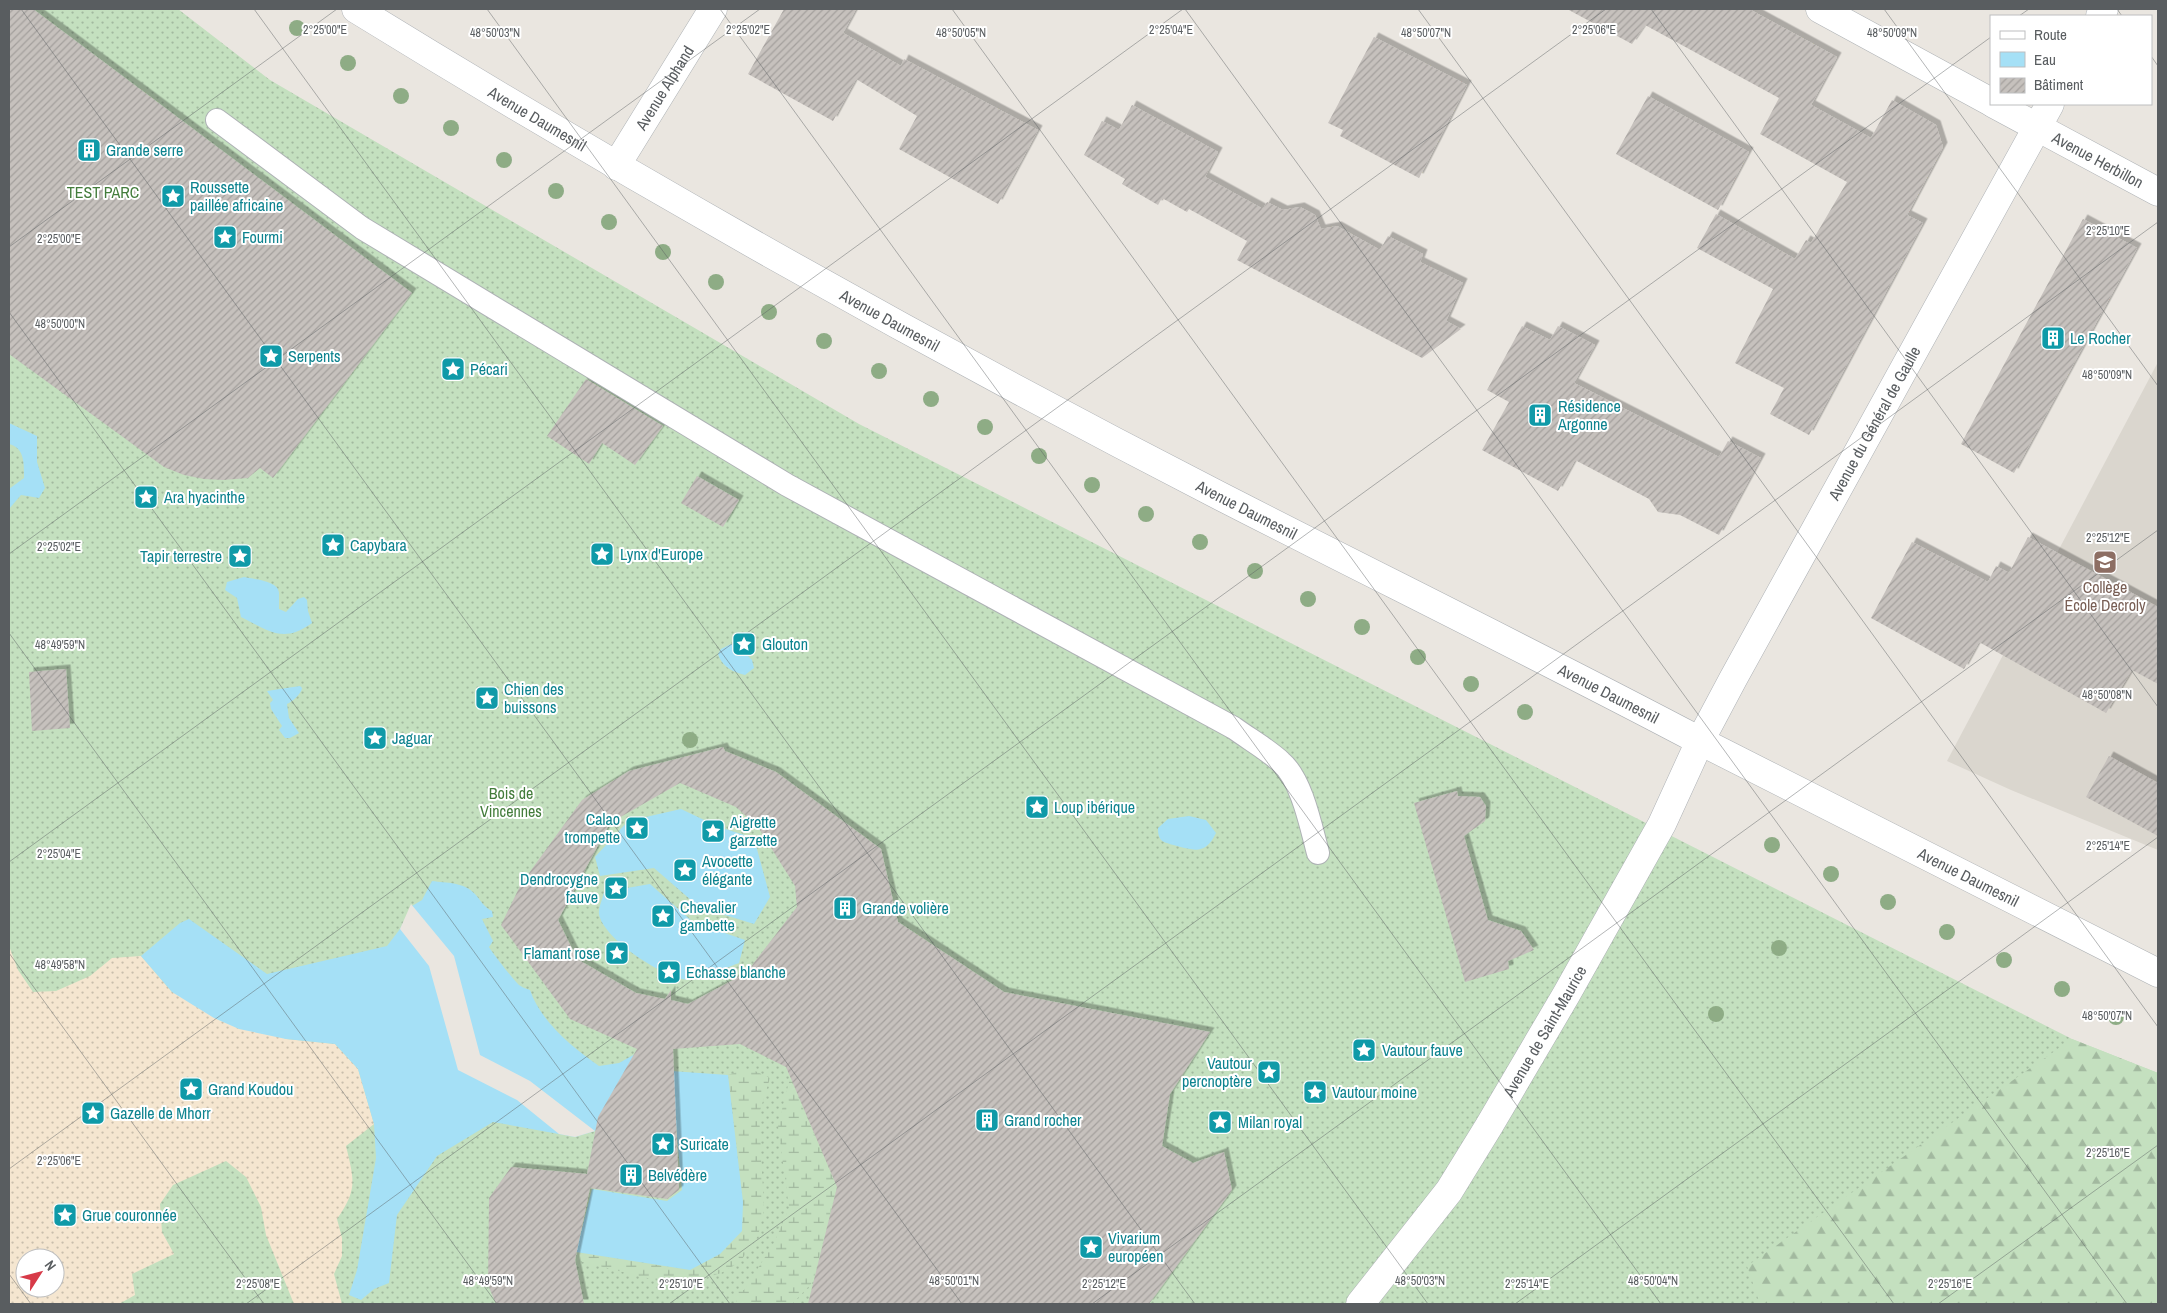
<svg xmlns="http://www.w3.org/2000/svg" width="2167" height="1313" viewBox="0 0 2167 1313" font-family="'Archivo Narrow',sans-serif">
<style>
.education{fill:#dad6ce}
.grass{fill:url(#grass-dots);fill-rule:evenodd}
.forest{fill:url(#forest-firs)}
.wetland{fill:url(#wetland-marsh)}
.sand{fill:url(#sand-dots);fill-rule:evenodd}
.water{fill:#a5e0f6}
.pier{fill:#eae6e0}
.building{fill:url(#building-hatch);fill-rule:evenodd;filter:url(#shadow)}
.lines{fill:none;stroke-linecap:round;stroke-linejoin:round}
.service-casing{stroke:#aeb2b5;stroke-width:24}
.minor-casing{stroke:#aeb2b5;stroke-width:29}
.tertiary-casing{stroke:#aeb2b5;stroke-width:29}
.secondary-casing{stroke:#adb1b5;stroke-width:29}
.service{stroke:#fff;stroke-width:22}
.minor{stroke:#fff;stroke-width:28}
.tertiary{stroke:#fff;stroke-width:28}
.secondary{stroke:#fff;stroke-width:28}
.tree{fill:#8eac85}
.ticks{fill:none;stroke:#595d60;stroke-width:1;stroke-opacity:0.45}
.labels{text-anchor:middle;dominant-baseline:central;stroke-width:4;stroke-linejoin:round;paint-order:stroke}
.street-label{font-size:16px;fill:#595d60;stroke:#fff}
.culture-label{font-size:16px;fill:#0d838f;stroke:#fff;text-anchor:start}
.park-label{font-size:16px;fill:#437c3b;stroke:#fff}
.education-label{font-size:16px;fill:#785e54;stroke:#fff}
.ticks-label{font-size:12px;text-anchor:middle;fill:#595d60;stroke:#fff;stroke-width:4;stroke-linejoin:round;paint-order:stroke}
</style>
<defs>
<pattern id="grass-dots" width="8" height="8" patternUnits="userSpaceOnUse" patternTransform="scale(1.25)"><rect width="8" height="8" fill="#c4e0bf"/><path d="M2 2h.1M6 6h.1" fill="none" stroke="#a2b99f" stroke-width="1.8" stroke-linecap="round"/></pattern>
<pattern id="forest-firs" width="22" height="20" patternUnits="userSpaceOnUse" patternTransform="scale(1.25)"><rect width="22" height="20" fill="#c4e0bf"/><path d="M5 1l3.5 6h-7zM16 11l3.5 6h-7z" fill="#a2b99f"/></pattern>
<pattern id="wetland-marsh" width="20" height="14" patternUnits="userSpaceOnUse" patternTransform="scale(1.25)"><rect width="20" height="14" fill="#c4e0bf"/><path d="M1 5h8M5 5V1M11 12h8M15 12V8" fill="none" stroke="#a2b99f"/></pattern>
<pattern id="sand-dots" width="8" height="8" patternUnits="userSpaceOnUse" patternTransform="scale(1.25)"><rect width="8" height="8" fill="#f5e6d0"/><path d="M2 2h.1M6 6h.1" fill="none" stroke="#c9beac" stroke-width="1.8" stroke-linecap="round"/></pattern>
<pattern id="building-hatch" width="6" height="6" patternUnits="userSpaceOnUse" patternTransform="scale(1.25)"><rect width="6" height="6" fill="#c6c1bd"/><path d="M-1 1l2-2M0 6l6-6M5 7l2-2" fill="none" stroke="#a4a09d"/></pattern>
<filter id="shadow"><feDropShadow dx="4.5" dy="-4.5" stdDeviation="0" flood-color="#0004"/></filter>
</defs>
<rect width="100%" height="100%" fill="#eae6e0"/>
<path class="education" d="M2158,362v488l-147,-60 -64,-29z"/>
<path class="grass" d="M9,9h169l92,71 589,344 1213,615 86,34v231h-2149zM25,1258h30v30h-30z"/>
<path class="forest" d="M2072,1039l86,34v231h-398l-13,-38z"/>
<path class="wetland" d="M753,1070l17,8 -11,36 5,96 -6,26 -18,26 -19,11 -16,5 -46,3 -84,-21 1,-8 114,18 53,-68 -15,-127 11,-4z
M790,1078l47,109 -24,95 -21,22h-56v-13l8,-1 30,-47 15,-35 -11,-83z"/>
<path class="sand" d="M9,946l9,24 15,22 23,-1 34,-15 22,-18 29,-2 31,36 114,47 49,5 23,25 16,55 -28,22c8,34 12,43 -9,73l5,19v18l-8,18 8,30h-48l-28,-69 -5,-28 -15,-30 -20,-16 -53,24 -13,19 2,28 12,22 -42,20 3,21 -16,9h-110zM25,1258h30v30h-30z"/>
<path class="water" d="M9,423l28,13v26l8,26 -6,10 -18,-3 -12,14v-20l15,-11c0,-14 1,-30 -15,-34z
M244,577c9,2 35,4 35,16 0,5 0,10 0,16l7,3 12,-13 6,-2 3,3 1,11 4,12c-29,21 -43,8 -71,-6l-4,-19 -12,-8 2,-8z
M731,644l17,12 4,4 2,8 -9,7c-12,-3 -23,-8 -27,-21l3,-5z
M300,686l2,2c0,5 -10,14 -15,16l2,14 10,15 -9,5h-5l-6,-8 3,-4 -11,-17 -1,-6 3,-3 -6,-9z
M681,809l38,18 35,11 16,59 -16,27 -55,-17 -45,-39 -54,8 -5,-19 33,-36z
M1189,816l17,4 10,13c-10,21 -20,18 -39,13 -13,-4 -19,-3 -19,-18l10,-9z
M432,881c15,2 32,1 43,13 6,7 9,13 17,17l1,6 -11,2 11,22 -4,6c2,4 26,35 30,38 3,2 7,4 11,5 11,32 42,57 69,76l20,-3 18,-10 -42,78 -20,6 -82,-15 -56,34 -40,59 -8,68 -15,6 -13,11 -12,-5 8,-25 19,-112 -2,-34 -16,-55 -23,-25 -49,-5 -47,-10 -25,-11 -42,-26 -31,-36 39,-33 9,-4 78,55 120,-28 13,-17 12,-23 10,-6z
M650,884l43,38 52,18 -6,23c-9,3 -42,18 -50,17 -24,-1 -86,-41 -90,-66 -1,-6 4,-16 5,-22z
M671,1071l57,4 15,127 -1,29 -22,23 -30,16 -114,-18 16,-63 75,12 15,-11z"/>
<path class="pier" d="M411,904l43,52 26,99 50,26 65,50 -20,6 -16,-3 -42,-34 -59,-30 -29,-104 -29,-37z"/>
<path class="building" d="M9,9h24l379,284 -139,185 -13,-10 -12,10 -25,2 -19,-1 -20,-4 -20,-8 -155,-113z
M784,9h72l-13,24 58,33 3,-7 134,71 -40,74 -99,-55 18,-33 -61,-37 -23,42 -85,-47z
M1567,9h182l88,48 -26,48 60,33 21,-38 44,25 7,22 -36,68 16,8 -114,212 -39,-21 14,-26 -49,-25 38,-74 -76,-41 19,-34 79,45 11,-19 5,3 36,-61 -87,-48 19,-36 -134,-73 -13,19z
M1374,37l93,48 -48,93 -79,-42 3,-6 -15,-7z
M1648,96l101,56 -31,58 -102,-56z
M1132,105l86,47 -13,25 58,32 4,-7 16,8 17,-3 15,8 6,14 16,-3 43,24 8,-14 35,18 -3,8 43,21 -17,38 15,8 -39,29 -185,-98 10,-19 -58,-32 -2,3 -25,-14 -4,7 -36,-21 3,-5 -41,-24 18,-34 17,9z
M2083,219l54,29 -123,225 -53,-29z
M1522,326l28,14 8,-14 37,19 -21,38 145,74 9,-16 33,17 -42,77 -39,-20 -22,-3 -9,-13 -74,-39 -17,31 -76,-41 27,-48 -22,-12z
M586,379l77,47 -28,39 -33,-22 -13,21 -42,-28z
M697,476l42,24 -16,27 -42,-24z
M2028,537l130,70v77l-26,-14 -26,43 -127,-71 -15,27 -93,-51 41,-76 76,40 8,-16 13,7z
M66,669l4,59 -38,3 -3,-59z
M723,747l2,4 51,21 105,77 17,73 106,70 206,40 -40,62 -8,52 31,17 31,-11 8,38 -83,114h-341l29,-117 -51,-120 -46,-23 -67,5 6,141 -12,9 -77,-11 -15,72 9,44h-88l-8,-19 1,-87 22,-31 76,7 11,-57 39,-68 -67,-30 -69,-94 20,-41 61,-84 47,-29zM680,783l56,24 22,20 37,59 2,21 -51,66 -58,31 -17,-4v-10l-6,9 -29,-6 -59,-34 -19,-39 52,-97z
M2109,756l49,27v53l-72,-39z
M1457,791l1,5 22,1 6,9 -1,15 -21,15 24,84 33,11 13,19 -26,11 1,8 -44,13 -51,-179z"/>
<g class="lines">
<g class="service-casing">
<path id="service" d="M217,120l145,108 425,257 447,243c15,11 33,21 47,34 21,18 30,65 37,91"/>
</g>
<g class="minor-casing">
<g id="minor">
<path d="M1820,9l171,93"/>
<path id="s1" d="M1994,104l164,88"/>
<path id="s2" d="M616,166l97,-157"/>
</g>
</g>
<g class="tertiary-casing">
<g id="tertiary">
<path id="s3" d="M1700,741l458,232"/>
</g>
</g>
<g class="secondary-casing">
<g id="secondary">
<path id="s4" d="M356,9c281,173 570,336 864,487 160,82 321,161 480,245"/>
<path d="M2100,16l4,-7"/>
<path id="s5" d="M1360,1304l89,-113 40,-65 77,-131 96,-171 38,-83 33,-62 317,-575"/>
</g>
</g>
<use href="#service" class="service"/>
<use href="#minor" class="minor"/>
<use href="#tertiary" class="tertiary"/>
<use href="#secondary" class="secondary"/>
</g>
<g class="tree">
<circle cx="297" cy="28" r="8"/>
<circle cx="348" cy="63" r="8"/>
<circle cx="401" cy="96" r="8"/>
<circle cx="451" cy="128" r="8"/>
<circle cx="504" cy="160" r="8"/>
<circle cx="556" cy="191" r="8"/>
<circle cx="609" cy="222" r="8"/>
<circle cx="663" cy="252" r="8"/>
<circle cx="716" cy="282" r="8"/>
<circle cx="769" cy="312" r="8"/>
<circle cx="824" cy="341" r="8"/>
<circle cx="879" cy="371" r="8"/>
<circle cx="931" cy="399" r="8"/>
<circle cx="985" cy="427" r="8"/>
<circle cx="1039" cy="456" r="8"/>
<circle cx="1092" cy="485" r="8"/>
<circle cx="1146" cy="514" r="8"/>
<circle cx="1200" cy="542" r="8"/>
<circle cx="1255" cy="571" r="8"/>
<circle cx="1308" cy="599" r="8"/>
<circle cx="1362" cy="627" r="8"/>
<circle cx="1418" cy="657" r="8"/>
<circle cx="1471" cy="684" r="8"/>
<circle cx="1525" cy="712" r="8"/>
<circle cx="690" cy="740" r="8"/>
<circle cx="1772" cy="845" r="8"/>
<circle cx="1831" cy="874" r="8"/>
<circle cx="1888" cy="902" r="8"/>
<circle cx="1947" cy="932" r="8"/>
<circle cx="1779" cy="948" r="8"/>
<circle cx="2004" cy="960" r="8"/>
<circle cx="2062" cy="989" r="8"/>
<circle cx="1716" cy="1014" r="8"/>
<circle cx="2116" cy="1017" r="8"/>
</g>
<path class="ticks" d="M21,9l941,1295M254,9l941,1295M487,9l941,1295M720,9l941,1295M952,9l942,1295M1185,9l942,1295M1418,9l740,1018M1651,9l507,698M1884,9l274,377M2117,9l5,7M2019,16l10,-7M2151,56l7,10M9,247l328,-238M9,312l721,992M9,554l751,-545M9,633l488,671M9,862l1174,-853M9,953l255,351M9,1169l1597,-1160M9,1274l22,30M246,1304l1745,-1267M669,1304l1489,-1082M1092,1304l1066,-774M1515,1304l643,-467M1938,1304l220,-159"/>
<defs>
<g id="building-square" transform="scale(1.25)"><rect x="-9" y="-9" width="18" height="18" rx="4" fill="#0f9aa8" stroke="#fff"/><path d="M-4-6H4V6H1V3H-1V6H-4ZM-2.5-4.3h1.7v1.8h-1.7ZM.8-4.3h1.7v1.8H.8ZM-2.5-1h1.7V.8h-1.7ZM.8-1h1.7V.8H.8Z" fill="#fff"/></g>
<g id="sight-square" transform="scale(1.25)"><rect x="-9" y="-9" width="18" height="18" rx="4" fill="#0f9aa8" stroke="#fff"/><path d="M0-6L1.8-2.2L6-1.7L2.9 1.2L3.7 5.4L0 3.3L-3.7 5.4L-2.9 1.2L-6-1.7L-1.8-2.2Z" fill="#fff"/></g>
<g id="school-square" transform="scale(1.25)"><rect x="-9" y="-9" width="18" height="18" rx="4" fill="#8d6e63" stroke="#fff"/><path d="M0-5L7-2L0 1L-7-2ZM-4 1L0 2.5L4 1V4Q0 6-4 4Z" fill="#fff"/></g>
</defs>
<g fill-rule="evenodd">
<use href="#building-square" x="89" y="150"/>
<use href="#sight-square" x="173" y="196"/>
<use href="#sight-square" x="225" y="237"/>
<use href="#building-square" x="2053" y="338"/>
<use href="#sight-square" x="271" y="356"/>
<use href="#sight-square" x="453" y="369"/>
<use href="#building-square" x="1540" y="415"/>
<use href="#sight-square" x="146" y="497"/>
<use href="#sight-square" x="333" y="545"/>
<use href="#sight-square" x="602" y="554"/>
<use href="#sight-square" x="240" y="556"/>
<use href="#school-square" x="2105" y="562"/>
<use href="#sight-square" x="744" y="644"/>
<use href="#sight-square" x="487" y="698"/>
<use href="#sight-square" x="375" y="738"/>
<use href="#sight-square" x="1037" y="807"/>
<use href="#sight-square" x="637" y="828"/>
<use href="#sight-square" x="713" y="831"/>
<use href="#sight-square" x="685" y="870"/>
<use href="#sight-square" x="616" y="888"/>
<use href="#building-square" x="845" y="908"/>
<use href="#sight-square" x="663" y="916"/>
<use href="#sight-square" x="617" y="953"/>
<use href="#sight-square" x="669" y="972"/>
<use href="#sight-square" x="1364" y="1050"/>
<use href="#sight-square" x="1269" y="1072"/>
<use href="#sight-square" x="191" y="1089"/>
<use href="#sight-square" x="1315" y="1092"/>
<use href="#sight-square" x="93" y="1113"/>
<use href="#building-square" x="987" y="1120"/>
<use href="#sight-square" x="1220" y="1122"/>
<use href="#sight-square" x="663" y="1144"/>
<use href="#building-square" x="631" y="1175"/>
<use href="#sight-square" x="65" y="1215"/>
<use href="#sight-square" x="1091" y="1247"/>
</g>
<g class="labels">
<g class="street-label">
<text stroke="none"><textPath href="#s2" startOffset="92">Avenue Alphand</textPath></text>
<text stroke="none"><textPath href="#s4" startOffset="212">Avenue Daumesnil</textPath></text>
<text stroke="none"><textPath href="#s1" startOffset="118">Avenue Herbillon</textPath></text>
<text stroke="none"><textPath href="#s4" startOffset="618">Avenue Daumesnil</textPath></text>
<text stroke="none"><textPath href="#s5" startOffset="1022">Avenue du Général de Gaulle</textPath></text>
<text stroke="none"><textPath href="#s4" startOffset="1022">Avenue Daumesnil</textPath></text>
<text stroke="none"><textPath href="#s4" startOffset="1428">Avenue Daumesnil</textPath></text>
<text stroke="none"><textPath href="#s3" startOffset="301">Avenue Daumesnil</textPath></text>
<text stroke="none"><textPath href="#s5" startOffset="330">Avenue de Saint-Maurice</textPath></text>
</g>
<g class="culture-label">
<text x="106" y="150">Grande serre</text>
<text x="190" y="187">Roussette<tspan x="190" dy="18">paillée africaine</tspan></text>
<text x="242" y="237">Fourmi</text>
<text x="2070" y="338">Le Rocher</text>
<text x="288" y="356">Serpents</text>
<text x="470" y="369">Pécari</text>
<text x="1558" y="406">Résidence<tspan x="1558" dy="18">Argonne</tspan></text>
<text x="164" y="497">Ara hyacinthe</text>
<text x="350" y="545">Capybara</text>
<text x="620" y="554">Lynx d'Europe</text>
<text x="222" y="556" text-anchor="end">Tapir terrestre</text>
<text x="762" y="644">Glouton</text>
<text x="504" y="689">Chien des<tspan x="504" dy="18">buissons</tspan></text>
<text x="392" y="738">Jaguar</text>
<text x="1054" y="807">Loup ibérique</text>
<text x="620" y="819" text-anchor="end">Calao<tspan x="620" dy="18">trompette</tspan></text>
<text x="730" y="822">Aigrette<tspan x="730" dy="18">garzette</tspan></text>
<text x="702" y="861">Avocette<tspan x="702" dy="18">élégante</tspan></text>
<text x="598" y="879" text-anchor="end">Dendrocygne<tspan x="598" dy="18">fauve</tspan></text>
<text x="680" y="907">Chevalier<tspan x="680" dy="18">gambette</tspan></text>
<text x="862" y="908">Grande volière</text>
<text x="600" y="953" text-anchor="end">Flamant rose</text>
<text x="686" y="972">Echasse blanche</text>
<text x="1382" y="1050">Vautour fauve</text>
<text x="1252" y="1063" text-anchor="end">Vautour<tspan x="1252" dy="18">percnoptère</tspan></text>
<text x="208" y="1089">Grand Koudou</text>
<text x="1332" y="1092">Vautour moine</text>
<text x="110" y="1113">Gazelle de Mhorr</text>
<text x="1004" y="1120">Grand rocher</text>
<text x="1238" y="1122">Milan royal</text>
<text x="680" y="1144">Suricate</text>
<text x="648" y="1175">Belvédère</text>
<text x="82" y="1215">Grue couronnée</text>
<text x="1108" y="1238">Vivarium<tspan x="1108" dy="18">européen</tspan></text>
</g>
<g class="park-label">
<text x="103" y="192">TEST PARC</text>
<text x="511" y="793">Bois de<tspan x="511" dy="18">Vincennes</tspan></text>
</g>
<g class="education-label">
<text x="2105" y="587">Collège<tspan x="2105" dy="18">École Decroly</tspan></text>
</g>
</g>
<g class="ticks-label">
<text x="325" y="34">2°25'00"E</text>
<text x="748" y="34">2°25'02"E</text>
<text x="1171" y="34">2°25'04"E</text>
<text x="1594" y="34">2°25'06"E</text>
<text x="495" y="37">48°50'03"N</text>
<text x="961" y="37">48°50'05"N</text>
<text x="1426" y="37">48°50'07"N</text>
<text x="1892" y="37">48°50'09"N</text>
<text x="2108" y="235">2°25'10"E</text>
<text x="59" y="243">2°25'00"E</text>
<text x="60" y="328">48°50'00"N</text>
<text x="2107" y="379">48°50'09"N</text>
<text x="2108" y="542">2°25'12"E</text>
<text x="59" y="551">2°25'02"E</text>
<text x="60" y="649">48°49'59"N</text>
<text x="2107" y="699">48°50'08"N</text>
<text x="2108" y="850">2°25'14"E</text>
<text x="59" y="858">2°25'04"E</text>
<text x="60" y="969">48°49'58"N</text>
<text x="2107" y="1020">48°50'07"N</text>
<text x="2108" y="1157">2°25'16"E</text>
<text x="59" y="1165">2°25'06"E</text>
<text x="488" y="1285">48°49'59"N</text>
<text x="954" y="1285">48°50'01"N</text>
<text x="1420" y="1285">48°50'03"N</text>
<text x="1653" y="1285">48°50'04"N</text>
<text x="258" y="1288">2°25'08"E</text>
<text x="681" y="1288">2°25'10"E</text>
<text x="1104" y="1288">2°25'12"E</text>
<text x="1527" y="1288">2°25'14"E</text>
<text x="1950" y="1288">2°25'16"E</text>
</g>
<rect width="2167" height="1313" fill="none" stroke="#595d60" stroke-width="20"/>
<rect x="1990" y="15" width="162" height="90" fill="#ffffff" stroke="#bdbebf"/>
<rect x="2000" y="31" width="25" height="8" fill="#ffffff" stroke="#bdbebf"/>
<text x="2034" y="40" font-size="15" fill="#595d60">Route</text>
<rect x="2000" y="52" width="25" height="15" fill="#a5e0f6" stroke="#bdbebf"/>
<text x="2034" y="65" font-size="15" fill="#595d60">Eau</text>
<rect x="2000" y="78" width="25" height="15" fill="url(#building-hatch)" stroke="#bdbebf"/>
<text x="2034" y="90" font-size="15" fill="#595d60">Bâtiment</text>
<g transform="translate(40 1273) rotate(54)"><circle r="24" fill="#ffffff" stroke="#bdbebf"/>
<path d="M0-4L9 19L0 12L-9 19Z" fill="#d73a48"/>
<text y="-8" font-size="14" font-weight="bold" text-anchor="middle" fill="#595d60">N</text>
</g>
</svg>
